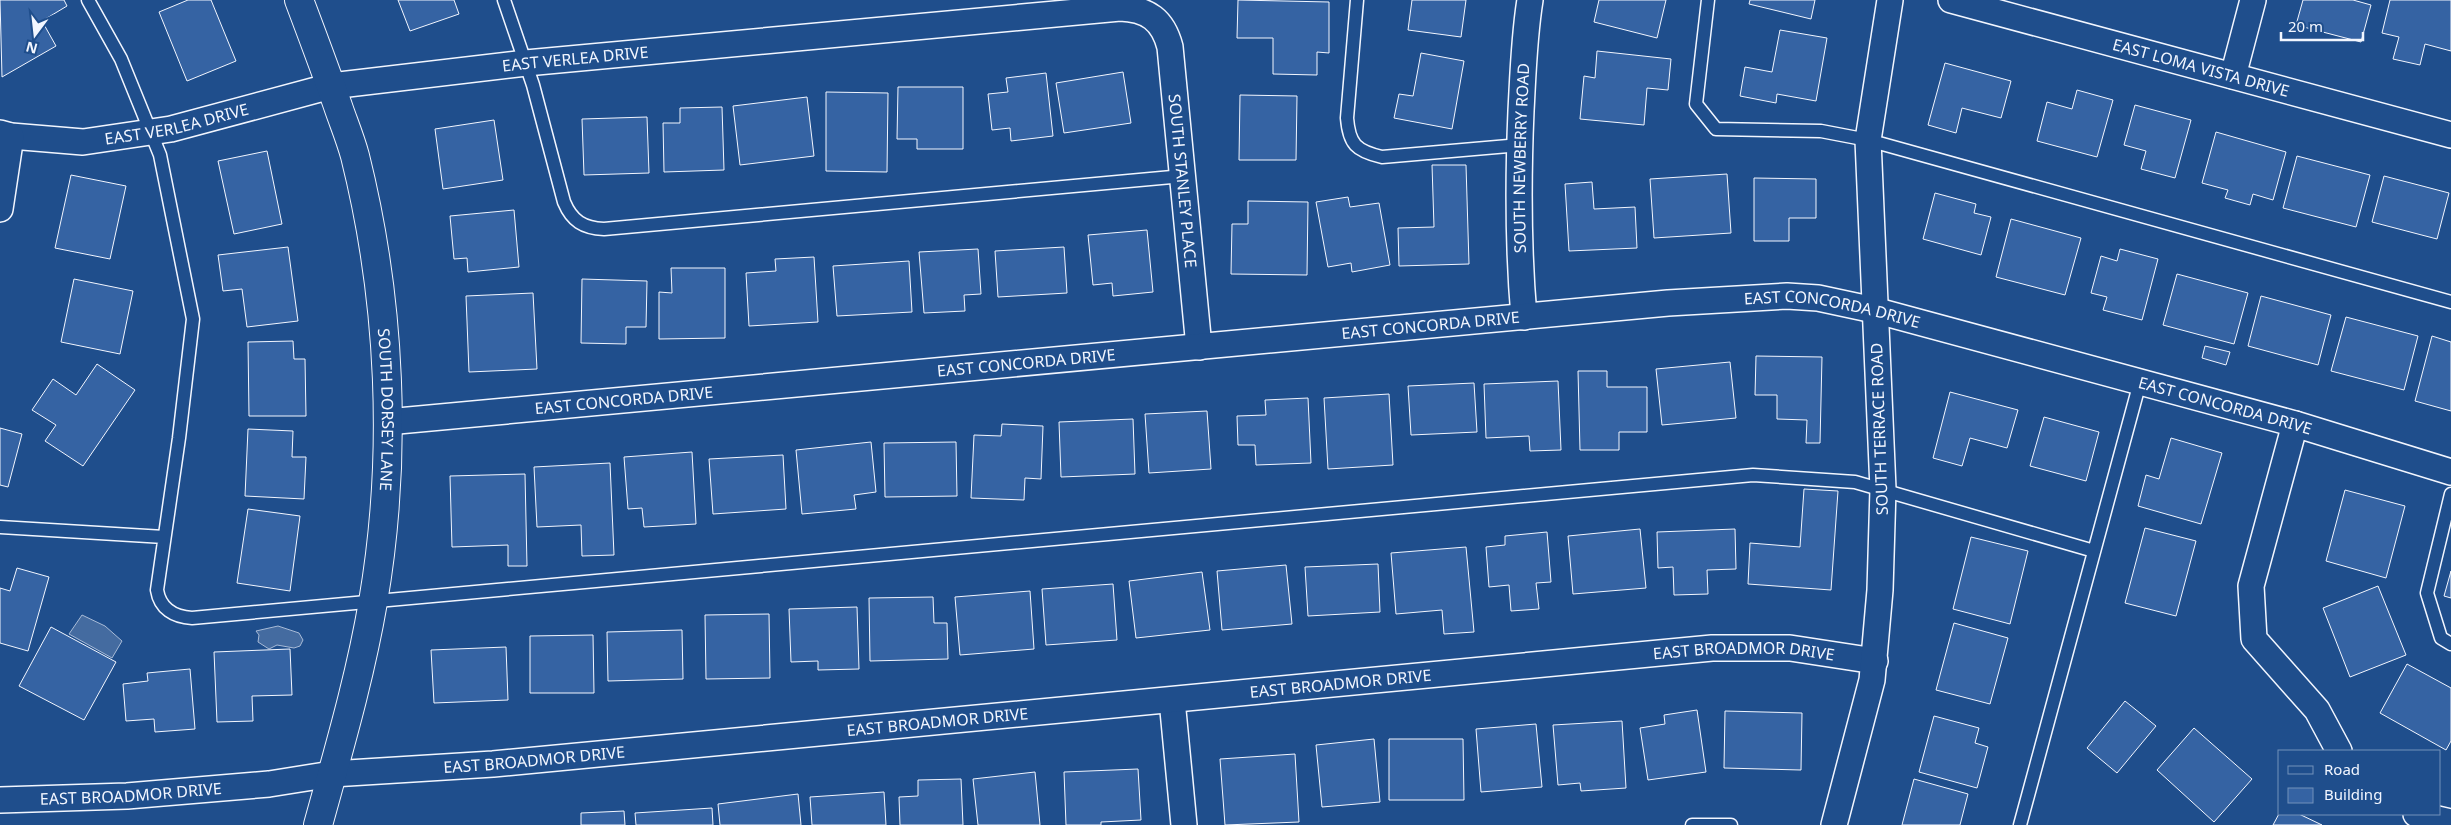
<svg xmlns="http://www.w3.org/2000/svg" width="2451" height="825" viewBox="0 0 2451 825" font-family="'Noto Sans',sans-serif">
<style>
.water{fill:#446ba0;stroke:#a8bbd7}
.building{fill:#3563a3;stroke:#f2f6ff}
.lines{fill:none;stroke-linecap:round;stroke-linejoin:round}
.service-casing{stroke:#f2f6ff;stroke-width:15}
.minor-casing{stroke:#f2f6ff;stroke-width:28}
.tertiary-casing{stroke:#f2f6ff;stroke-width:30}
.service{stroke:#1f4e8c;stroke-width:12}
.minor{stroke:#1f4e8c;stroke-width:25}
.tertiary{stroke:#1f4e8c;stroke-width:28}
.labels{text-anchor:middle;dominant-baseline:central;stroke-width:4;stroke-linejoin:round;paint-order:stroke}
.street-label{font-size:16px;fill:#f2f6ff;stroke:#1f4e8c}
</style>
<rect width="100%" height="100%" fill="#1f4e8c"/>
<path class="water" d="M82,615l23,11 17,15 -10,17 -43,-24z
M278,626l21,7 4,7 -3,6 -6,2 -17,-3 -8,4 -11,-7 1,-7 -3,-4z"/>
<path class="building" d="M0,0h64l3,6 -25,15 14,25 -54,31z
M188,0h23l25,61 -49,20 -28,-69z
M398,0h56l5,14 -49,17z
M1238,0l91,2v51l-12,-1v23l-44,-1v-36h-36z
M1412,0h54l-5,37 -53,-7z
M1599,0h67l-9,38 -63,-16z
M1750,0h65l-4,19 -62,-15z
M2303,0h50l18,5 -10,37 -65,-17z
M2390,0h61v51l-26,-7 -5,21 -27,-6 6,-22 -17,-4z
M1780,30l47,8 -11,63 -39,-7 -1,9 -36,-7 5,-29 27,5z
M1597,51l74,8 -3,31 -21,-2 -3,37 -64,-6 4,-43 11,2z
M1421,53l43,8 -12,68 -58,-11 5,-24 14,2z
M1945,63l66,18 -10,37 -39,-10 -6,25 -28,-8z
M1123,72l8,51 -67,10 -8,-50z
M1046,73l7,63 -42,5 -1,-13 -18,2 -4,-36 20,-2 -2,-14z
M898,87h65v62h-46v-10h-20z
M2077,90l36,10 -16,57 -60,-16 10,-39 25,7z
M826,92l62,1 -1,79 -61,-1z
M1240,95l57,1 -1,64h-57z
M807,97l7,59 -74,9 -7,-59z
M2135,105l56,15 -16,58 -34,-9 5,-18 -22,-6z
M722,107l2,63 -60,2 -1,-49h17v-15z
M647,117l2,56 -65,2 -2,-56z
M494,120l9,60 -60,9 -8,-60z
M2216,132l70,20 -13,48 -20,-6 -3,11 -25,-7 3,-8 -26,-7z
M267,151l15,73 -48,10 -16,-73z
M2297,156l73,19 -14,52 -73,-19z
M1432,165h34l3,99 -70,2 -1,-38 36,-1z
M1727,174l4,59 -77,5 -4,-59z
M71,175l55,11 -16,73 -55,-11z
M2384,176l65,17 -12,46 -65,-17z
M1754,178l62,1v39h-27v23h-35z
M1592,182l2,27 41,-2 2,41 -68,3 -4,-67z
M1935,193l41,11 -2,9 17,4 -10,38 -58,-16z
M1348,197l2,10 29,-4 11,62 -38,7 -1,-9 -23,4 -12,-65z
M1248,201l60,1 -1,73 -76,-1 1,-50h16z
M514,210l5,57 -51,5 -1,-14 -13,1 -4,-43z
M2011,219l70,19 -16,57 -69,-18z
M1147,230l6,62 -40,4 -1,-13 -19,2 -5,-50z
M288,247l10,74 -51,6 -5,-38 -19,2 -5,-36z
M1064,247l3,46 -69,4 -3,-46z
M978,249l3,45 -17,1 1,16 -41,2 -5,-61z
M2120,249l38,10 -16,61 -39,-10 4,-13 -16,-4 10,-37 16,5z
M814,257l4,65 -69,4 -3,-53 30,-2 -1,-12z
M909,261l3,51 -75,4 -4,-50z
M671,268h54v70l-66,1v-47l13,1z
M2177,274l71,19 -14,51 -71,-19z
M74,279l59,12 -13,63 -59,-12z
M582,279l65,2 -1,46h-20v17l-45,-1z
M533,293l4,76 -68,3 -3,-76z
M2261,296l70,19 -13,50 -70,-19z
M2346,317l72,19 -14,54 -73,-19z
M2432,336l19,6v69l-36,-10z
M293,341l1,18h11l1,57h-57l-1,-74z
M2205,346l25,6 -4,13 -24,-7z
M1756,356l66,1 -2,86h-14l1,-23 -30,-1v-24h-22z
M1730,362l6,56 -74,7 -6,-56z
M97,364l38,26 -52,76 -38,-25 11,-16 -24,-15 21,-31 23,16z
M1578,371h29v16h40v45h-28v18h-39z
M1558,381l3,69 -31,1 -1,-15 -43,2 -2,-54z
M1474,383l3,49 -66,3 -3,-49z
M1950,392l68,18 -11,38 -37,-10 -8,28 -29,-8z
M1389,394l4,71 -65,4 -4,-71z
M1308,398l3,65 -55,2 -1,-20h-17l-1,-29 29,-1 -1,-15z
M1207,411l4,58 -62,4 -4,-59z
M2044,417l55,15 -13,49 -56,-15z
M1133,419l2,55 -74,3 -2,-55z
M1002,424l41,2 -2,53 -16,-1 -1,22 -53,-2 3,-63 27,1z
M0,428l22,6 -14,53 -8,-2z
M248,429l45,2 -1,26h14l-2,42 -59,-3z
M2171,438l51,15 -21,71 -63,-18 8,-31 13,4z
M871,442l5,50 -22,3 2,14 -54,5 -6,-64z
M956,442l1,54 -72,1 -1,-54z
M692,452l4,72 -52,3 -2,-19 -14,1 -4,-52z
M783,455l3,54 -73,5 -4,-55z
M610,463l4,92 -32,1 -1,-31 -44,2 -3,-60z
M525,474l2,92h-19v-21l-56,2 -2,-71z
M1804,489l34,2 -7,99 -83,-6 2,-41 50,4z
M2345,490l60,16 -19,72 -60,-17z
M248,509l52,7 -10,75 -53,-8z
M2145,528l51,13 -20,75 -51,-13z
M1640,529l6,59 -73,6 -5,-58z
M1735,529l1,40 -29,1 1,24 -34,1 -1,-28 -15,1 -1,-36z
M1547,532l4,50 -15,1 3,26 -28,2 -2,-26 -20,2 -3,-40 19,-2v-9z
M1971,537l57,14 -18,73 -57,-15z
M1466,547l8,85 -30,2 -2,-24 -46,4 -5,-61z
M1378,564l2,48 -72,4 -3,-49z
M1286,565l6,59 -70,6 -5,-59z
M17,568l32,9 -21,74 -28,-8v-55l10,3z
M2451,571v27l-7,-2z
M1202,572l8,58 -74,8 -7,-57z
M1113,584l4,56 -71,5 -4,-56z
M2378,586l28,69 -56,22 -27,-69z
M1030,591l4,58 -74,6 -5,-58z
M933,597l1,26h13l1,36 -78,2 -1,-63z
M857,607l2,62 -41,1v-9l-27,1 -2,-53z
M769,614l1,64 -64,1 -1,-64z
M1954,623l54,15 -18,66 -54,-14z
M51,627l65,35 -32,58 -65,-34z
M682,630l1,49 -75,2 -1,-49z
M593,635l1,58h-64v-57z
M506,647l2,53 -74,3 -3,-53z
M290,649l2,46 -40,1 1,25 -36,1 -3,-70z
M2407,664l44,24v53l-5,9 -66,-37z
M190,669l5,60 -40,3 -1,-13 -28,2 -3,-37 25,-3 -1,-8z
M2125,701l31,25 -39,47 -30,-25z
M1697,710l9,62 -58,8 -8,-52 25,-4 -1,-9z
M1725,711l77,2 -1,57 -77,-2z
M1934,716l45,12 -4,15 13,4 -11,41 -58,-16z
M1622,721l4,67 -45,3 -1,-8 -22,2 -5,-60z
M1536,724l6,63 -61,5 -5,-63z
M2194,728l58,51 -38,43 -57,-52z
M1374,739l6,63 -58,5 -6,-62z
M1389,739h74l1,61h-75z
M1295,754l4,68 -74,3 -5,-66z
M1138,769l3,51 -40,2v3h-35l-2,-53z
M1035,772l5,53h-62l-5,-46z
M961,779l2,46h-63l-1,-28 19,-1v-16z
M1914,779l54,15 -8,31h-58z
M884,792l2,33h-74l-2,-28z
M798,794l3,31h-81l-2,-21z
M712,808l1,17h-77l-1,-12z
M624,811l1,14h-44v-12z
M2280,812v2h19l23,11h-49z"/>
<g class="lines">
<g class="service-casing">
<path id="service" d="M88,0l33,59 39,96 33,164 -14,119 -22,152c3,19 17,27 35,28l1561,-143 102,7 239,69
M504,0l29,85 31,117c8,19 19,26 40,27l579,-53
M1357,0l-10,118c2,26 9,33 35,39l138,-12
M1708,0l-12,104 20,25 105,2 47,9 583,162
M2451,494l-24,99 14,45 10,6
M0,527l164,10
M1692,825h39
M2020,825l120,-443"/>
</g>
<g class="minor-casing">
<g id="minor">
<path id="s1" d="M1951,0l500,135"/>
<path d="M2233,76l20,-76"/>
<path id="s2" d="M0,133l11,3 72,6 88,-13 160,-43 195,-23 594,-55c28,1 43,12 50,39l29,300"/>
<path d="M0,209l11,-73"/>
<path id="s3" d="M1524,317c-6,-69 -6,-137 -3,-206 2,-37 3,-74 9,-111"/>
<path id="s4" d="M387,422l1281,-119 119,-7 31,2 56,12 421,114 156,48"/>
<path d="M2295,424l-44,162 3,53 63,71 22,41"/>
<path d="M1172,700l12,125"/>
<path id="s5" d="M0,800l127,-4 142,-12 63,-10 161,-10 1219,-116h78l85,13"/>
<path d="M2416,814l35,8"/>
<path d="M1834,825l38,-145 8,-90 3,-101 -15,-349 22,-140"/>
</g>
</g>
<g class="tertiary-casing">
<g id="tertiary">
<path id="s6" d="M299,0c14,37 28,74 41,112 5,14 11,29 15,44 36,144 43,300 18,446 -13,76 -35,150 -55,223"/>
</g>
</g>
<use href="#service" class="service"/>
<use href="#minor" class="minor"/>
<use href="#tertiary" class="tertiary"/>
</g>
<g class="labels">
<g class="street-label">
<text stroke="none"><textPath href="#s2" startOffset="584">EAST VERLEA DRIVE</textPath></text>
<text stroke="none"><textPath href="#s1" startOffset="259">EAST LOMA VISTA DRIVE</textPath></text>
<text stroke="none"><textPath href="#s2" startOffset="179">EAST VERLEA DRIVE</textPath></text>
<text stroke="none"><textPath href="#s3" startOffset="159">SOUTH NEWBERRY ROAD</textPath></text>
<text stroke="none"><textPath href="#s2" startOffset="1335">SOUTH STANLEY PLACE</textPath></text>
<text stroke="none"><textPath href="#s4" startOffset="1452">EAST CONCORDA DRIVE</textPath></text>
<text stroke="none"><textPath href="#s4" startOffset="1048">EAST CONCORDA DRIVE</textPath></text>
<text stroke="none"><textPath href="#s4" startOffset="642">EAST CONCORDA DRIVE</textPath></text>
<text stroke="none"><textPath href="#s4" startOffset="238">EAST CONCORDA DRIVE</textPath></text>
<text stroke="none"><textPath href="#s4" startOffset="1858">EAST CONCORDA DRIVE</textPath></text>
<text stroke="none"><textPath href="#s6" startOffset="422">SOUTH DORSEY LANE</textPath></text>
<text transform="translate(1879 429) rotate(-92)">SOUTH TERRACE ROAD</text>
<text stroke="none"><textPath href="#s5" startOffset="1751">EAST BROADMOR DRIVE</textPath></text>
<text stroke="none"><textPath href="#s5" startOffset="1346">EAST BROADMOR DRIVE</textPath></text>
<text stroke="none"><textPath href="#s5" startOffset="941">EAST BROADMOR DRIVE</textPath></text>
<text stroke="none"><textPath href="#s5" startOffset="536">EAST BROADMOR DRIVE</textPath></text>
<text stroke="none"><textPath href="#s5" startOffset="131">EAST BROADMOR DRIVE</textPath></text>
</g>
</g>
<rect x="2278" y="750" width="162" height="65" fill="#1f4e8c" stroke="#7391ba"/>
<rect x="2288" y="766" width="25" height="8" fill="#1f4e8c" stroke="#7391ba"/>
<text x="2324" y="775" font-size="15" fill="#f2f6ff">Road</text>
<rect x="2288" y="788" width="25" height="15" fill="#3563a3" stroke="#7391ba"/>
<text x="2324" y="800" font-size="15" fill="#f2f6ff">Building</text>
<g transform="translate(35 35) rotate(195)" stroke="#1f4e8c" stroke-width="4" paint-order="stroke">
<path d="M0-4L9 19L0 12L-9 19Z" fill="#f2f6ff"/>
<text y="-8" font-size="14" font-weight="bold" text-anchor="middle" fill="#f2f6ff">N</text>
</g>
<path d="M2281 32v8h82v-8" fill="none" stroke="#f2f6ff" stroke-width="2.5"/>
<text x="2288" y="32" font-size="15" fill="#f2f6ff" stroke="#1f4e8c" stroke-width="4" paint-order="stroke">20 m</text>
</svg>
